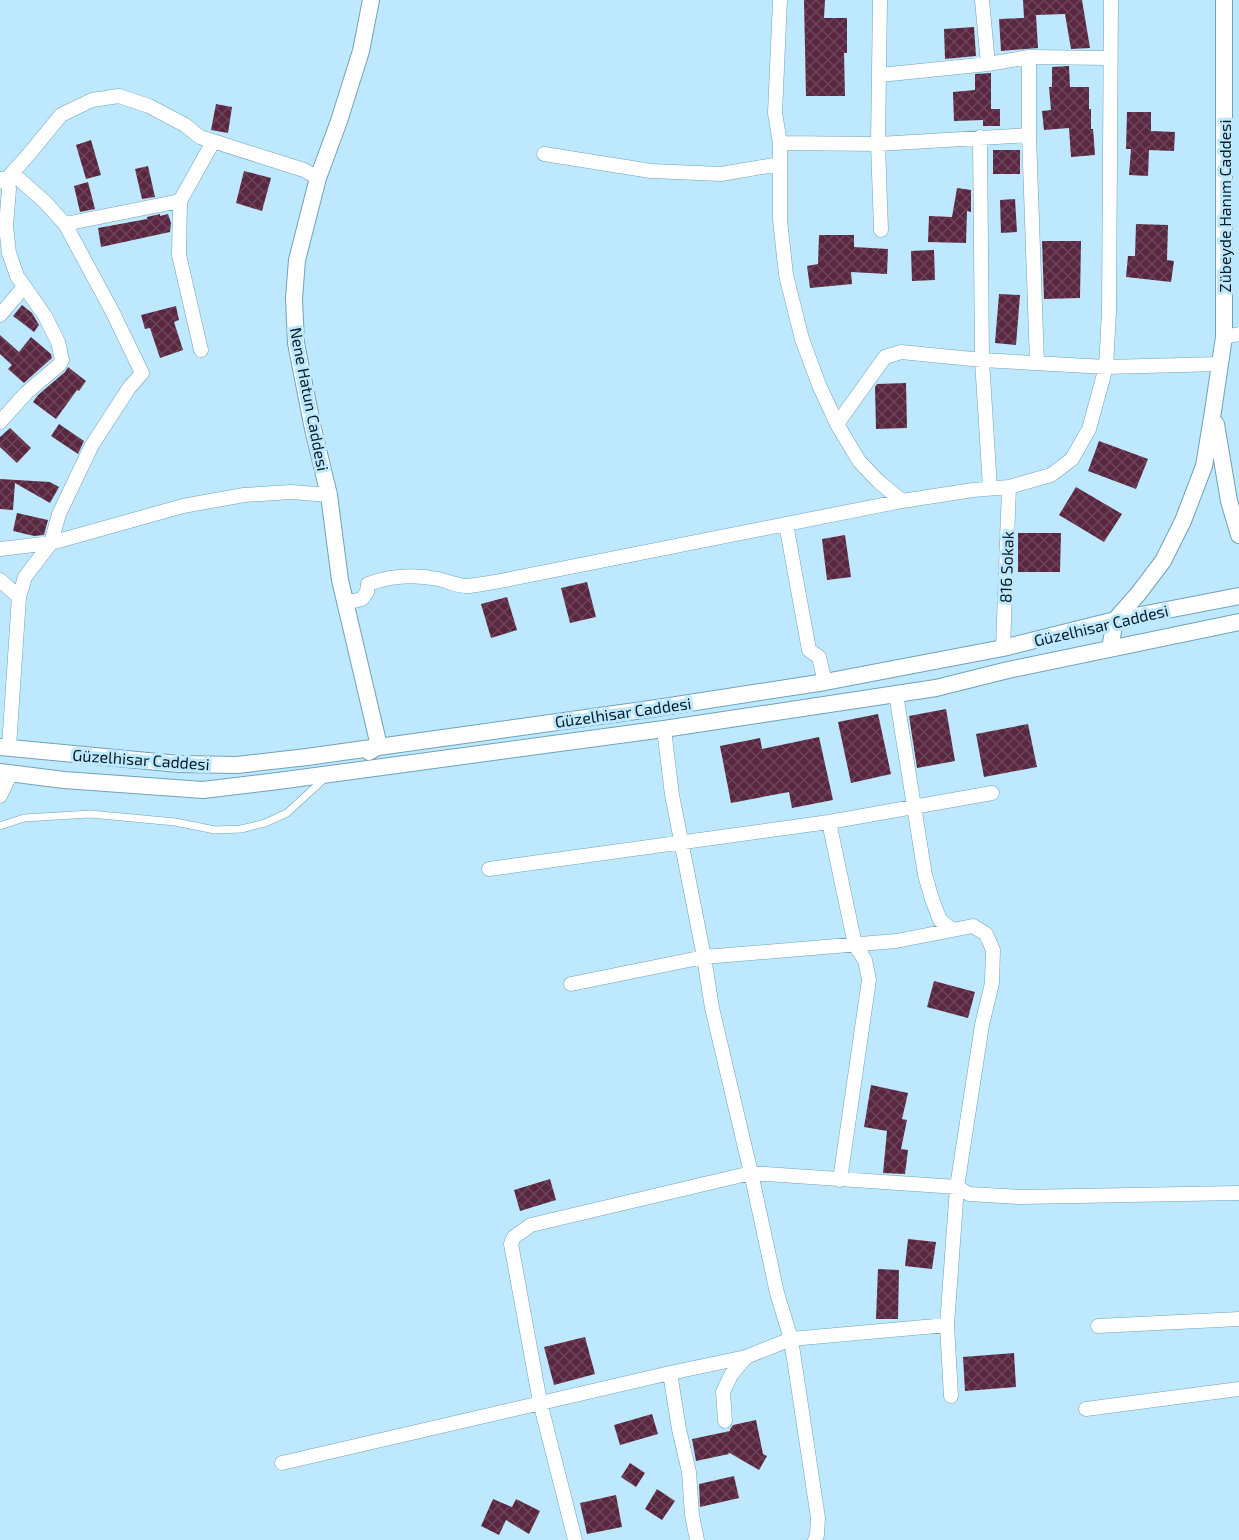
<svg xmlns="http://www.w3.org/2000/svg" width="1239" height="1540" viewBox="0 0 1239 1540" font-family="'Exo 2',sans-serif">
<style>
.building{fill:url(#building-cross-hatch)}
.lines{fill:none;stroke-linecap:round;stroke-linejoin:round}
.service-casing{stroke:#70a2bb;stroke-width:8}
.minor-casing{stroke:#70a2bb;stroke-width:15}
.tertiary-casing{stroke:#70a2bb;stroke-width:18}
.service{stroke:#fff;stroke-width:7}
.minor{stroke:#fff;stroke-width:14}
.tertiary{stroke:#fff;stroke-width:16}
.labels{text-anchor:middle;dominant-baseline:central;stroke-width:6;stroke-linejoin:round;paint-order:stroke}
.street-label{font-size:16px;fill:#061b24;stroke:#bee8fd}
</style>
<defs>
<pattern id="building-cross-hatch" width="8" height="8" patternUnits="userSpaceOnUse" patternTransform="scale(1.5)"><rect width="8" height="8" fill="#5a2741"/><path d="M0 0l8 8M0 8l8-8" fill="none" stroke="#6c455a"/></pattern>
</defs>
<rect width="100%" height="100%" fill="#bee8fd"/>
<path class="building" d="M804,0h21l-1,18h23v35h-3l1,43h-39z
M1023,0h59l8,48 -19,1 -6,-35 -29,1 2,33 -37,3 -2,-32 25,-1z
M974,27l2,29 -31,3 -1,-30z
M1069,66l1,21h19v22h2v20h2l2,26 -24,2 -2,-29 -25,2 -2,-19 9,-1 -2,-23h3v-20z
M991,73v36h9v17h-17v-6l-29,1 -1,-29 22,-2v-16z
M216,104l16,3 -4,26 -17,-3z
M1127,112h24v19l24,1 -1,19 -25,-1 -1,26 -19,-1 2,-26h-5z
M91,140l10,35 -15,4 -10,-34z
M993,150h27v24h-27z
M148,166l7,31 -13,2 -7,-30z
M244,171l27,7 -9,33 -26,-8z
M88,182l7,27 -15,3 -6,-26z
M957,188l14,2v22l-4,-1 -1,32 -38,-1 1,-26 23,1z
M1015,199l2,33 -16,1 -1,-33z
M160,214v2l8,-2 3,9 -1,9 -69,15 -3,-19 49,-9v-2z
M1136,224l32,1 -1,35 7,1 -3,21 -45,-5 2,-21h7z
M819,235h35v12l34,2 -1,25 -36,-2 1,12 -42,4 -3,-22 11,-2z
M1042,241h39l-1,57 -36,1z
M934,250l1,30 -23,1 -1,-30z
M999,294l21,1 -4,50 -21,-2z
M22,305l10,8 7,12 -5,7 -21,-16z
M176,306l3,14 -5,2 9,28 -23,8 -10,-30 -5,1 -4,-14z
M0,335l19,17 12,-15 20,17 1,4 -28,25 -16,-14 4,-4 -12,-11z
M68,367l18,14 -7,10 -2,-1 -21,29 -23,-17 5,-7 27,-23z
M906,383l1,45 -31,1 -1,-42 2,-3z
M59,424l25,17 -6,13 -27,-18z
M10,428l21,20 -14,15 -17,-16v-10z
M1099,441l49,18 -12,30 -48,-18z
M0,479l50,3 9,5 -9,16 -35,-20 -2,27 -13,-1z
M1076,487l46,27 -18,28 -45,-27z
M17,513l31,7 -4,15 -10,1 -21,-5z
M1018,533h43l-1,39h-42z
M845,535l6,42 -24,3 -5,-41z
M587,582l9,35 -26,6 -9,-35z
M507,597l10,33 -26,8 -10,-34z
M946,709l9,52 -38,7 -8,-52z
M878,714l13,60 -40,9 -13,-61z
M1028,724l9,43 -53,10 -8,-43z
M819,737l14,63 -41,8 -3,-16 -58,11 -11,-57 40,-8 2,11z
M934,981l41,11 -7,26 -41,-11z
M871,1085l37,8 -6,26 5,1 -6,29 7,1 -3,24 -22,-1 4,-42 -23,-4z
M550,1179l6,21 -36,11 -6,-21z
M908,1239l28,3 -4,27 -27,-3z
M878,1269l21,1 -1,49h-22z
M585,1337l10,37 -41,11 -10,-38z
M1014,1353l2,34 -51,4 -2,-34z
M652,1414l6,20 -38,11 -6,-20z
M756,1420l7,34 4,2 -8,14 -31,-18 1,2 -33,7 -4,-22 38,-8v-2l3,-4z
M630,1463l15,10 -9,14 -15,-10z
M734,1476l5,22 -39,9 -1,-23z
M657,1489l18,12 -13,19 -17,-11z
M616,1495l6,32 -35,7 -7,-31z
M493,1499l19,8 4,-8 24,12 -11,23 -23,-14 -7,15 -18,-9z"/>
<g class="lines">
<g class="service-casing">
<path id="service" d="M0,826l24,-8 66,-4 85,8 40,8 26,-1 24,-6 22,-10 37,-34"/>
</g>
<g class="minor-casing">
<path id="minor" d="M780,0l-5,113 5,30v77l6,55 16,64 17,46 18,39 22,37 19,20 24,20
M880,0l-2,144 3,86
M982,0l6,64 41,-7 81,1
M1029,57v78l8,228
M880,75l108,-11
M980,137l2,223 8,128
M780,143l98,1 151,-9
M544,154l107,17 70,3 59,-10
M0,179h19l26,23 20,22 47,87 30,62 -13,15 -37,57 -33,69 -8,29 -26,34 -6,20 -10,150
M4,182l26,-29 31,-38 31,-15 27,-4 30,10 36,19 15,12 104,33 14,8
M65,224l115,-23
M0,315l24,-28
M1224,337l15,-3
M201,350l-22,-95 1,-54 33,-59
M0,422l26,-29 33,-28 3,-5 -4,-18 -13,-26 -28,-40 -8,-23 -3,-27 3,-37 -2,-10
M837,424l48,-67 16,-5 81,8 124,7 114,-3
M786,524l23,126 10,7 6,25
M0,549l51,-6 132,-37 61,-11 47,-3 38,3
M0,580l19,17
M345,603l17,-4 5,-7 1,-8c24,-9 46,-10 70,-5 9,2 19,7 28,7 9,0 20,-3 29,-4l407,-81 71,-11 36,-3 42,-12 21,-16 17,-30 17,-62 3,-55 2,-312
M1003,648l6,-161
M896,694l29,181 7,24 8,21 11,9
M664,729l8,66 32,162 8,51 39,165 26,120 14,46 27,179 -1,17 -2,5
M0,796l11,-23
M829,822l26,123 10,15 4,20 -29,200
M489,869l340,-47 163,-29
M571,984l133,-27 192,-16 77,-15 13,8 7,16 -1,33 -10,42 -25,162 -10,138 4,71
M1098,1326l141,-7
M670,1373l9,56 10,43 3,43 5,25
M1086,1409l153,-20
M725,1421l-2,-29 8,-17 15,-18
M282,1463l388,-90 76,-16 45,-18 156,-14
M575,1540l-35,-138 -29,-158 3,-7 17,-12 220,-52 206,14 12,7 51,3 219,-4"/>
</g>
<g class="tertiary-casing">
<path id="tertiary" d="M1216,424l13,77 10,34
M1110,649l5,-29 23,-26 25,-33 20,-40 21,-55 9,-55 11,-74v-337
M0,747l179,17 58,1 70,-8 350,-49 168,-26 178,-34 112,-28 124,-24
M369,752l10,-6 -39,-166 -11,-85 -16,-66 -17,-86 -2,-45 3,-38 21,-82 21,-57 22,-70 10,-51
M0,772l64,8 139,10 75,-9 386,-52 272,-41 72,-18 231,-48"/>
</g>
<use href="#service" class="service"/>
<use href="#minor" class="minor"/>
<use href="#tertiary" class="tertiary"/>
</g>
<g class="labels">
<g class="street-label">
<text transform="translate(1224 206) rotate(-90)">Zübeyde Hanım Caddesi</text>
<text transform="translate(310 399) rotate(79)">Nene Hatun Caddesi</text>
<text transform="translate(1006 567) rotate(-88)">816 Sokak</text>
<text transform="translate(1101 625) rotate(-13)">Güzelhisar Caddesi</text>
<text transform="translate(623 712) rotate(-8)">Güzelhisar Caddesi</text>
<text transform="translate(141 759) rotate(4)">Güzelhisar Caddesi</text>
</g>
</g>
</svg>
